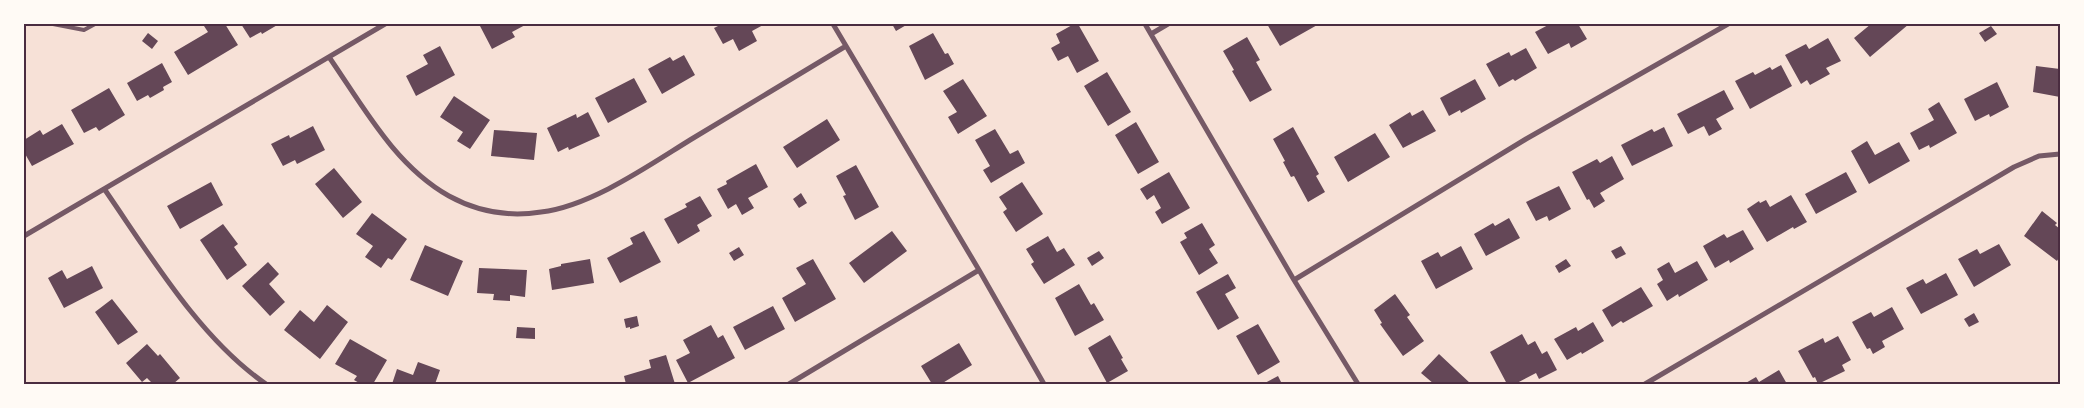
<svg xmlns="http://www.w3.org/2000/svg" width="2084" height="408" viewBox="0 0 2084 408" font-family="Jost,sans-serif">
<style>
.building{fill:#644757}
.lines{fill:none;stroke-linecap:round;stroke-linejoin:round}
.service{stroke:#755966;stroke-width:4}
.minor{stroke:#755966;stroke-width:5}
.neatline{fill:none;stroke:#4a2c40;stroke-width:2}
</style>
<rect width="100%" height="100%" fill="#f7e1d7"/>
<path class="building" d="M207,24h18l13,21 -50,30 -14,-23 34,-20 -4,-6z
M241,24h38l-17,10 -1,-2 -11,6z
M484,24h43l-15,8 3,5 -23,12 -12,-23z
M722,24h43l-13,7 5,10 -18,10 -6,-12 -10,5 -9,-16z
M892,24h16l-12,7z
M1074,24h4l21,37 -22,12 -9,-17 -10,5 -7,-13 9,-5 -4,-9z
M1267,24h52l-39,22z
M1550,24h28l9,15 -16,9 -2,-5 -21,11 -13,-22z
M1871,24h38l-39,33 -16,-19z
M1991,26l6,8 -12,8 -6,-9z
M148,33l10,8 -6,8 -10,-8z
M933,33l12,21 3,-1 6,11 -29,16 -16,-34z
M1247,37l13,23 -4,2 16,28 -22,12 -18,-31 2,-1 -11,-19z
M1828,38l13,23 -15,7 4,6 -20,11 -3,-5 -6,4 -16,-29 21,-11 3,5z
M440,46l15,29 -39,21 -10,-20 22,-12 -5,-9z
M1526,48l11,20 -22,13 -2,-2 -14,8 -13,-23 23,-12 2,4z
M684,55l11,20 -33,19 -14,-25 22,-12 3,4z
M162,63l10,19 -9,5 1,3 -14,8 -2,-3 -11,6 -10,-18z
M1781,65l11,21 -42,23 -15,-28 18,-9 2,3 15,-8 2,3z
M2036,66l24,3v28l-27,-5z
M1107,72l24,40 -23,14 -24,-40z
M634,78l13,24 -39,21 -13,-25z
M963,79l24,37 -29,18 -10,-17 9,-5 -14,-21z
M1475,79l11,20 -25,14 -1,-3 -11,6 -9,-18z
M1997,82l12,25 -19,10 -1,-3 -14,7 -11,-22z
M109,88l16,27 -26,16 -3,-4 -12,6 -13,-23z
M1724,90l10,19 -18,10 6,10 -13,7 -5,-10 -16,8 -11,-20z
M454,96l36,24 -20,29 -13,-8 6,-9 -23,-15z
M1939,102l18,31 -27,15 -1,-3 -10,5 -9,-17 24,-13 -6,-11z
M1423,110l13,21 -33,17 -14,-23 21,-13 2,4z
M588,112l12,24 -31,14 -1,-3 -10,5 -11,-24 29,-14 1,4z
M827,119l13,21 -43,28 -14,-21z
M1136,122l23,40 -21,12 -23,-39z
M62,124l12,20 -42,22 -8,-14v-12l16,-10 3,5z
M313,126l12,24 -28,14 -2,-4 -12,6 -12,-22 18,-9 1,3z
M1293,127l26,47 -3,2 9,16 -17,10 -14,-26 -3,1 -8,-15 2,-1 -12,-22z
M1664,127l9,19 -41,20 -11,-21 31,-16 2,3z
M995,129l15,25 8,-4 7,13 -34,20 -8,-13 7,-4 -15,-26z
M494,130l43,3 -3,27 -43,-4z
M1375,133l15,24 -42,25 -14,-25z
M1867,141l8,14 24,-13 11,19 -41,23 -18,-33z
M1612,156l12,23 -24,14 5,8 -11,7 -5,-9 -2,1 -15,-28 25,-13 3,4z
M756,164l12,23 -20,11 6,10 -12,7 -6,-11 -8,5 -11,-20 10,-5 -1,-3z
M856,165l23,42 -24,13 -12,-24 3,-1 -10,-19z
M334,168l28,34 -19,16 -28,-34z
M1169,172l21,36 -28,16 -7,-12 6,-4 -7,-13 -7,5 -7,-11z
M1846,172l11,20 -41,22 -11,-20z
M211,182l12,23 -43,24 -13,-23z
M1022,182l21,32 -27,18 -13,-20 4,-3 -8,-12z
M1559,186l12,23 -22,12 -2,-5 -11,5 -10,-19z
M801,193l6,10 -8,5 -6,-9z
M1791,195l16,27 -13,7 -1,-2 -26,15 -20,-33 12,-8 1,2 6,-3 4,7z
M700,196l12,20 -15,9 3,6 -22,13 -14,-25 23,-12 -2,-3z
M2042,211l15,12 -2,2 5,4v27l-3,5 -33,-25z
M372,213l35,26 -15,21 -4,-2 -7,10 -16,-11 8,-11 -17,-12z
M1509,218l11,20 -34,18 -12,-22 19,-11 2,3z
M1202,223l13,22 -6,4 9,14 -19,12 -19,-33 7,-4 -3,-5z
M223,224l15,20 -4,3 13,18 -20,15 -27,-40z
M1743,230l11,19 -24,14 -1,-3 -14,8 -12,-22 21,-12 3,4z
M644,231l17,31 -41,21 -13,-25 26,-14 -3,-6z
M892,231l15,20 -43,32 -15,-20z
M1048,236l9,16 7,-4 11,17 -31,19 -13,-20 3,-2 -8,-13z
M1999,244l12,21 -37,22 -16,-28 19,-10 3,5z
M425,245l38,16 -15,35 -38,-16z
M1461,246l12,23 -37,20 -15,-28 17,-9 3,5z
M1621,246l5,8 -10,5 -5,-8z
M739,247l5,8 -10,6 -5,-8z
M1099,251l5,7 -12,8 -5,-8z
M590,259l4,24 -42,7 -3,-21 12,-3v-2z
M813,259l23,40 -41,23 -13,-24 24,-14 -10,-16z
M1566,259l5,7 -12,7 -4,-7z
M1697,261l11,19 -29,17 -1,-3 -11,7 -10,-17 6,-4 -6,-11 12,-7 6,11z
M268,262l11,12 -10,10 16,18 -15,14 -28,-30z
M92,266l11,22 -39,20 -16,-30 14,-8 5,9z
M479,268l48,2 -2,27 -15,-2v6l-17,-1 1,-6 -17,-1z
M1946,273l12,22 -37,19 -15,-26 17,-9 3,5z
M1228,274l8,14 -11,6 14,24 -21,12 -22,-38z
M1079,284l12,21 3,-2 10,17 -29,16 -20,-38z
M1641,287l12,19 -30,17 -2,-2 -9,6 -10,-17z
M1395,294l15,21 -3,2 17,24 -21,15 -23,-32 2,-1 -8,-13z
M112,299l26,33 -20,13 -23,-33z
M327,305l21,17 -28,37 -36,-29 16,-20 14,12z
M773,306l12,23 -40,21 -12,-23z
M1892,307l12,22 -22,12 3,6 -12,7 -3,-6 -3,1 -15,-27 19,-10 3,5z
M1974,313l5,9 -10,5 -5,-8z
M637,316l2,10 -9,3v-2l-4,1 -2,-9z
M1593,322l11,19 -22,13 -1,-2 -14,8 -13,-21 22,-12 2,4z
M1258,324l22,38 -22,13 -22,-39z
M711,325l7,13 5,-3 12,23 -47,25 -12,-23 14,-7 -7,-13z
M517,327l18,1v11l-19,-1z
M1522,334l6,11 7,-4 7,13 5,-3 10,19 -18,9 -3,-6 -21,11h-8l-17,-32z
M1110,335l13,23 -2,1 7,12 -21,12 -19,-35z
M1838,336l13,24 -9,5 3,6 -27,13 -3,-7 -2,1 -15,-27 25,-13 2,5z
M350,339l37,21 -14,24h-12l-7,-4 3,-4 -22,-12z
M959,343l13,22 -31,19h-9l-11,-18z
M147,344l11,12 2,-2 20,24 -7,6h-20l-6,-6 -5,4 -16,-19z
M1439,354l32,30h-37l-13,-11z
M666,355l9,29h-49l-2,-8 27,-8 -2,-8z
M418,362l22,8 -5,14h-43l5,-15 16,6z
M1779,370l8,14h-43l12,-7 3,5z
M1278,376l4,8h-19z"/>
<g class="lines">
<path class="service" d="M53,24l31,6 11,-6"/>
<path class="minor" d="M833,24l146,246 65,114
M1145,24l149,256 64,104
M1151,34l17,-10
M329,57c34,49 66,109 120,139 29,16 60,21 92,16 50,-6 107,-46 149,-72 52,-31 104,-63 156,-94
M105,190c45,65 95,149 161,194
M24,236l361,-212
M1294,280l232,-141 202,-115
M789,384l190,-114
M1645,384l369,-217 25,-11 21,-2"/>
</g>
<rect width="2084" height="408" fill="none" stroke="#fffaf5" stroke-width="50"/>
<rect x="25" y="25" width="2034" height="358" class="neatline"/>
</svg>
